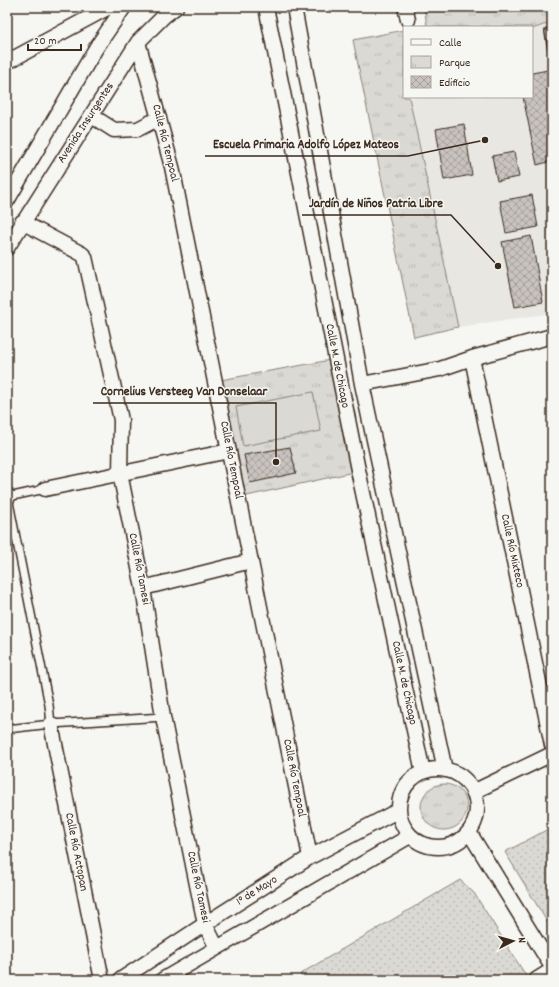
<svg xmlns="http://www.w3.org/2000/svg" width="559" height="987" viewBox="0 0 559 987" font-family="Dekko,sans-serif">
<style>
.built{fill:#e8e7e2}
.grass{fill:url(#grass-dots);stroke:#8a8278}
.park{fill:url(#park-tufts);stroke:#8a8278}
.pitch{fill:#dad9d3;stroke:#8a8278}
.building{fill:url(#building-cross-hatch);stroke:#3b2a1e}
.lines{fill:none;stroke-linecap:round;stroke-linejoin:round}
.lane-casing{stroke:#3b2a1e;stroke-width:10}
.street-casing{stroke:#3b2a1e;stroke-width:17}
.lane{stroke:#f6f6f2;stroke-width:7}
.street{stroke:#f6f6f2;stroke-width:14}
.labels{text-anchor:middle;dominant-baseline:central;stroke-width:3;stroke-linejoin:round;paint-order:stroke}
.street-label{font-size:12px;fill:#3b2a1e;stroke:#f6f6f2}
.leader{fill:none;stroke:#3b2a1e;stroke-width:1.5}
.callout-dot{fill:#3b2a1e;stroke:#f6f6f2;stroke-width:1.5}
.callout-label{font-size:13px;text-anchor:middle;font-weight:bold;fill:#3b2a1e;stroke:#f6f6f2;stroke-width:3;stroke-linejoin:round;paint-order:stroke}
</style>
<defs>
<pattern id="grass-dots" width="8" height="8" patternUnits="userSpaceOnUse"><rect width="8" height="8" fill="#dad9d3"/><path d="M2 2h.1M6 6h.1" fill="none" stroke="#bcbab5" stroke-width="1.8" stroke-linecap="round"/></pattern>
<pattern id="park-tufts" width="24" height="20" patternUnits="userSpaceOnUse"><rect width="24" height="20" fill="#dad9d3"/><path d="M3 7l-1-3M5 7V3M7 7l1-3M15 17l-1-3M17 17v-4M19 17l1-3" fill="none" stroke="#bcbab5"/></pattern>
<pattern id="building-cross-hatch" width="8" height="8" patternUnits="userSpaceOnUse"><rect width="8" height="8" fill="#c8c3be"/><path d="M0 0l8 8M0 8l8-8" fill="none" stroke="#a49f9a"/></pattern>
</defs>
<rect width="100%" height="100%" fill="#f6f6f2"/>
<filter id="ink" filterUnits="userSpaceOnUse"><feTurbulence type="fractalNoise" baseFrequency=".025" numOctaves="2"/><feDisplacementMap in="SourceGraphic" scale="8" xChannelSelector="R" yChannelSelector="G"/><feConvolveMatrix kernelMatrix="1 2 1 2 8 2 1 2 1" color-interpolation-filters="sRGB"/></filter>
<g filter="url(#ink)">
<path class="built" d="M552,22v291l-94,14 -49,-230h123v-68z"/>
<path class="grass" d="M552,827v103l-47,-78z
M460,880l14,13 54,86 -224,1 -4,-6z"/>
<path class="park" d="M424,7h128v15l-20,7v-2h-113l8,-2z
M404,30v67h5l49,230 -44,10 -61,-297z
M336,359l22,112 -120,27 -23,-117z
M421 807a23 23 0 1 1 46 0a23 23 0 1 1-46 0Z"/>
<path class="pitch" d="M313,392l8,39 -78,15 -7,-39z"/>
<path class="building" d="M548,70l4,21v70l-15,4 -14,-68h9v-24z
M464,124l8,51 -28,5 -8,-51z
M514,152l5,25 -22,4 -5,-25z
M532,195l6,32 -32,6 -6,-32z
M531,236l12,66 -28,5 -13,-65z
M290,447l6,26 -46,10 -6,-28z"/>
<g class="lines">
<g class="lane-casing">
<path id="lane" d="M552,31l-3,1 3,17
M45,489l-37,8 41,208 2,19
M7,729l44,-5 112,-7"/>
</g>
<g class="street-casing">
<path id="street" d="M266,7l91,458 66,307
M294,7l68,377 83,386
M405,7l3,13
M138,42l34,125 138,690
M7,62l102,-55
M92,116l22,14 24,-1 21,-11
M7,201l89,-153 28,-41
M22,222l60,32 3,3 36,163 -1,53 23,115 20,129 42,207 12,24
M7,248l131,-206 26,-26 12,-9
M472,358l80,387
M362,384l78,-15 32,-11 80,-22
M45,489l184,-38
M7,495l1,2
M143,588l108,-27
M51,724l51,256
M399 808a39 39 0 1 1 78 0a39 39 0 1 1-78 0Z
M473,792l79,-38
M469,832l80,130h3
M120,980l85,-56 105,-67 89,-47
M162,980l248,-144
M536,980l16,-10"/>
</g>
<use href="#lane" class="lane"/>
<use href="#street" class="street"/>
</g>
</g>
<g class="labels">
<g class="street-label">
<text transform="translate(86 123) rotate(-57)">Avenida Insurgentes</text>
<text transform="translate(165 143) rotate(76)">Calle Río Tempoal</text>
<text transform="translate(337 366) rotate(79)">Calle M. de Chicago</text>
<text transform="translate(231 460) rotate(79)">Calle Río Tempoal</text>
<text transform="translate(512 551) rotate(78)">Calle Río Mixteco</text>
<text transform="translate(139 569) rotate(79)">Calle Río Tamesi</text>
<text transform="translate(404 683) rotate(78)">Calle M. de Chicago</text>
<text transform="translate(294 778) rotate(79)">Calle Río Tempoal</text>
<text transform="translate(76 852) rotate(79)">Calle Río Actopan</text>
<text transform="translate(198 887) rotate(78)">Calle Río Tamesi</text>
<text transform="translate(257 891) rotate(-32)">1° de Mayo</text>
</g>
</g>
<path class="leader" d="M485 140L408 156H205M498 266L451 215H302M276 462L276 403H93"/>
<g class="callout-dot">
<circle cx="485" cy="140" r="4"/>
<circle cx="498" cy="266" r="4"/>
<circle cx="276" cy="462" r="4"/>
</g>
<g class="callout-label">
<text x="306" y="148">Escuela Primaria Adolfo López Mateos</text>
<text x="376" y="207">Jardín de Niños Patria Libre</text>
<text x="184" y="395">Cornelius Versteeg Van Donselaar</text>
</g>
<rect width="559" height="987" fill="none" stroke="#f6f6f2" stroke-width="24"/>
<rect x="12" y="12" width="535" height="963" fill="none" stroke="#3b2a1e" stroke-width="1.5" filter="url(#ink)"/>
<rect x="403" y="26" width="130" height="72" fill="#f6f6f2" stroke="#aba49d"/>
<rect x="411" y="39" width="20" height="6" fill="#f6f6f2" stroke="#aba49d"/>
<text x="439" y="46" font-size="12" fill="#3b2a1e">Calle</text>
<rect x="411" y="56" width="20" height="12" fill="url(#park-tufts)" stroke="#aba49d"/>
<text x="439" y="66" font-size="12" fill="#3b2a1e">Parque</text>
<rect x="411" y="76" width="20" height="12" fill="url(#building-cross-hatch)" stroke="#aba49d"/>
<text x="439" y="86" font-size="12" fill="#3b2a1e">Edificio</text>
<g transform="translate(513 941) rotate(84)" stroke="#f6f6f2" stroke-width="3" paint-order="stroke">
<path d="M0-3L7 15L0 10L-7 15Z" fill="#3b2a1e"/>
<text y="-6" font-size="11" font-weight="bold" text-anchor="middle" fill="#3b2a1e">N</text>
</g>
<path d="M28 44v6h53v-6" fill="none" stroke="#3b2a1e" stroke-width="2"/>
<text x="34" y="44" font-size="12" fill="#3b2a1e" stroke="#f6f6f2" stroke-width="3" paint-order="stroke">20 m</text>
</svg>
